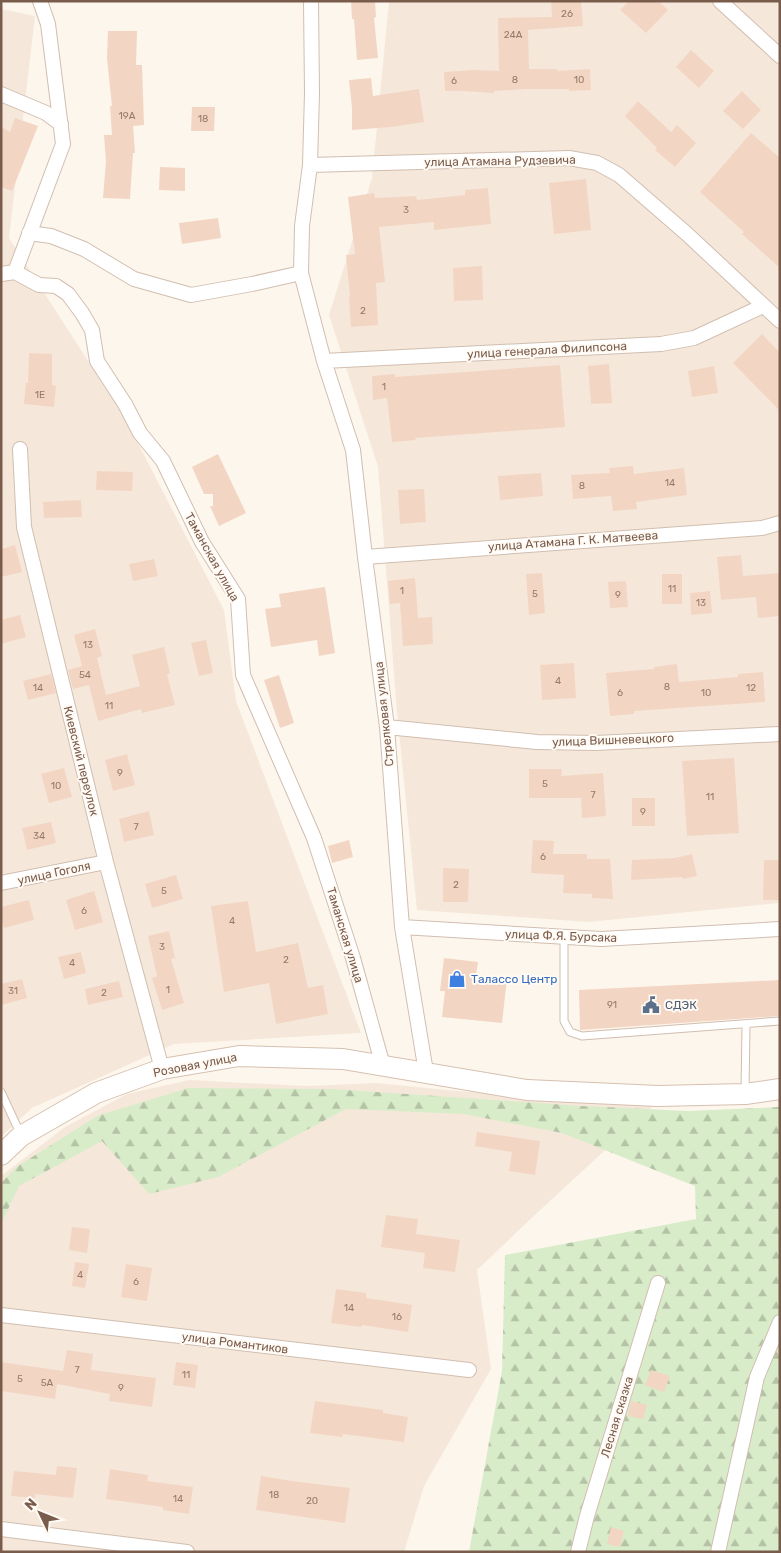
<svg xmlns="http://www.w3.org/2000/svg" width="781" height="1553" viewBox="0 0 781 1553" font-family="Rubik,sans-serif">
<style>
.residential{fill:#f5e8da}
.forest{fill:url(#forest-firs)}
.building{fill:#f3d5c3}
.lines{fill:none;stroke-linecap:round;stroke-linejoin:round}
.lane-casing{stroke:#d1beb0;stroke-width:9}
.street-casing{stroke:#d1beb0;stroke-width:16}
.secondary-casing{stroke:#d6c0b0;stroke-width:22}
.lane{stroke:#fff;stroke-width:7}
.street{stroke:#fff;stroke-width:14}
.secondary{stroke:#fff;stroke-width:20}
.labels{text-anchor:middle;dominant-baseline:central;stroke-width:4;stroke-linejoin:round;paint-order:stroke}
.number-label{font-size:10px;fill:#987a6a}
.street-label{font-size:12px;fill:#7a5c4d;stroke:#fffaf3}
.shop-label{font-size:12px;fill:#366cbe;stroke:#fffaf3;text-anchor:start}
.service-label{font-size:12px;fill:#4e5e75;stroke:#fffaf3;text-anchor:start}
</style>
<defs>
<pattern id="forest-firs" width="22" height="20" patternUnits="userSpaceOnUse" patternTransform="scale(1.25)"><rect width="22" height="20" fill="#d8ecc9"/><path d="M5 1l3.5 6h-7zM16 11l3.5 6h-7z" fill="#b4c2a5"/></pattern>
</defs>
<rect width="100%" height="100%" fill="#fdf6ec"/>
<path class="residential" d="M389,1h391v902l-191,19 -172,-12 -20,-198 -19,-245 -49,-152 43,-137z
M1,9l34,7 -26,222 117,182 98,190 12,91 125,332 -187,11 -142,64 -31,29z
M189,1080l118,6 69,-3 60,6 98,9 120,7 -117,108 -60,57 14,99 -67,117 -20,66h-403v-376l64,-49 62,-33z"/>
<path class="forest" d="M188,1088l144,1 250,17 106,5 92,-4v445h-311l33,-181 3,-116 191,-36 -1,-33 -133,-53 -98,-19 -118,-5 -128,68 -69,17 -47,-53 -83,45 -18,38v-41l17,-17 79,-50z"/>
<path class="building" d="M351,1h24l1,16 -2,1 4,40 -21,2 -3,-41h-2z
M551,1h30l2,25 -55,4 1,39h28v2l33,-2 1,21 -22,1v-2h-42l-33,2v2l-30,-2h-19l-1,-19 31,-2 24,1 -1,-53 54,-1z
M629,1h29l10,9 -22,23 -26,-23z
M108,31h29l-1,34h6l2,60 -11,1 2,27h-2l-3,46 -27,-1 3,-37 -2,-26h8l-2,-29h2l-5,-48z
M691,50l23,21 -15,17 -23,-21z
M371,78l2,18 46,-7 5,33 -33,5 -39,3v-22l-3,-28z
M742,91l19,19 -18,19 -20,-18z
M638,101l33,31 6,-7 19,18 -21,24 -20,-17 2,-2 -32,-32z
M192,107h23l-1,24h-23z
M15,118l23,8 -26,65 -11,-4v-60l9,5z
M751,133l29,25v110l-38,-34 2,-2 -44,-40z
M160,167l25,1v23l-26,-1z
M586,179l5,51 -37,4 -5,-51z
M488,188l3,36 -57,6v-8l-55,5 6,55 -9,1 2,42 -27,2 -2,-31h1l-4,-41 9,-1 -7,-57 26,-4 1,5 41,-2 1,4 48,-5v-5z
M218,218l3,20 -39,6 -3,-21z
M482,266l1,34 -29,1 -1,-33z
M762,334l18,19v58l-47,-48z
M29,353l23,1v31l4,1 -2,21 -30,-3 2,-21h2z
M609,364l3,39 -21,1 -3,-38z
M560,365l5,62 -150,11 1,2 -24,2 -5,-44 -14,2 -1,-24 23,-2v3z
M714,366l4,27 -26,4 -4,-26z
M218,454l28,59 -27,13 -9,-20h3v-12h-9l-12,-27z
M633,466l1,8 50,-6 3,27 -51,7 1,7 -24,2 -2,-15 -38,3 -2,-24 39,-2 -1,-5z
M97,471l36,1 -1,19 -36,-1z
M541,473l2,23 -43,4 -2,-24z
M424,489l2,33 -26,2 -2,-34z
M81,500l1,17 -38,1 -1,-16z
M15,545l7,27 -21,5v-28z
M741,555l2,21 37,-3v43l-22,2 -2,-21 -35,3 -4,-43z
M154,559l4,17 -25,5 -4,-17z
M542,573l3,40 -16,2 -3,-41z
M662,574h20v30h-20z
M415,578l3,40 14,-1 1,27 -30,2 -3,-43 -10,1 -2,-23z
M626,581l2,26 -18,1 -2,-26z
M325,587l10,66 -16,3 -2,-16 -46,7 -6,-38 16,-2 -2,-13z
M710,591l2,22 -21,2 -1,-22z
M20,615l6,22 -25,7v-24z
M95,629l7,27 -5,2 9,37 34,-9 -8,-31 32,-8 6,26 -3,1 8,31 -33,8 -1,-4 -43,12 -9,-36 -16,4 -5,-19 14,-4 -8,-31z
M206,640l7,33 -14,3 -8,-33z
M574,663l2,35 -34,2 -2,-35z
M677,664l2,18 59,-5v-3l25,-2 2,30 -131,9v3l-24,2 -4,-43 48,-4v-2z
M51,674l5,19 -28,7 -5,-19z
M279,675l15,48 -14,5 -16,-48z
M127,754l8,31 -22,6 -8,-31z
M734,758l5,75 -52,3 -5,-75z
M64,768l8,29 -23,6 -8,-29z
M529,769h33l-1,7 42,-3 3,43 -24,2 -1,-20h-52z
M632,798h23v28h-23z
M149,811l5,24 -30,7 -5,-23z
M51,822l5,21 -29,7 -5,-22z
M349,840l4,17 -21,6 -4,-17z
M533,840l21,1 -1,13h34v5h23l3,40 -21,-1v-4l-29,-1 1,-18 -33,-2z
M692,854l5,22 -14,3 -1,-2 -51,3 1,-20 43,-2z
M764,860h16v40h-17z
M443,868l26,1 -1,33h-25z
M176,875l7,24 -31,9 -7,-24z
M94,891l9,31 -28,8 -9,-30z
M29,900l5,20 -30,8 -3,-10v-11z
M248,901l8,51 42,-9 10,45 15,-3 5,29 -52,10 -7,-41 -45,9 -13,-86z
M169,931l6,27 -4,1 13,44 -22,7 -10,-32 5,-2 -9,-40z
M81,952l5,21 -22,6 -6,-22z
M444,958l34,4 -2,13 31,3 -5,45 -60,-6 3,-26h-5z
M22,979l5,19 -26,7v-21z
M780,980v36l-200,14 -1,-40z
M119,981l4,16 -35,8 -3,-16z
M477,1132l63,9 -5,34 -26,-4 3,-19 -37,-6z
M386,1215l32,4 -2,15 44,6 -5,32 -32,-4 2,-15 -44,-6z
M72,1227l18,2 -3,24 -18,-3z
M75,1262l14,2 -4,24 -13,-2z
M126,1264l26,4 -5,33 -26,-4z
M336,1289l30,4v5l46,7 -4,27 -46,-7 -1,2 -30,-4z
M67,1350l26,4 -2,16 65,8 -4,29 -43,-6 1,-7 -53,-10 -2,15 -54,-8v-29l62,9z
M176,1362l22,3 -3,23 -22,-3z
M651,1370l19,6 -6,16 -19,-7z
M315,1401l68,9v3l25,4 -4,25 -61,-8 -1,3 -32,-4z
M631,1401l16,4 -4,14 -15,-3z
M57,1466l20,2 -4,30 -38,-4v4l-24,-2 3,-25 42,4z
M110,1469l38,6 -1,6 46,6 -4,27 -26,-4v-3l-57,-8z
M261,1476l30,5 59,7 -5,35 -89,-13z
M611,1527l13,4 -4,16 -13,-3z"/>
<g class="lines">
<g class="lane-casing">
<path id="lane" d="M564,937v84l6,11 12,4 198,-15
M1,1092l20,43
M745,1092l1,-67"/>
</g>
<g class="street-casing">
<path id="street" d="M311,1l1,92 -2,72 -8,61 -1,47 23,88 29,89 12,107 22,170 15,200 24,145
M720,1l60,55
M1,94l45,19 15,11
M310,165l259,-7 28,5 22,12 68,59 93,87
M29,233l22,3 33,13 50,30 57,16 61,-11 49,-11
M15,272l24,13 17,1 12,8 14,19 10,17 5,31 28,43 15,29 23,28 39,81 36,57 5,76 71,163 39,120 30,108
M15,272l48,-128 -15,-120 -8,-23
M1,274l14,-2
M324,361l337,-17 33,-6 69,-32
M20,449l4,78 82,335 56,207
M365,557l397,-29 18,-5
M387,727l150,15 59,1 184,-9
M1,883l105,-21
M402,927l199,12 179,-10
M1,1315l468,55
M1,1529l186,23
M578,1552l9,-36 71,-233
M718,1552l39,-175 23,-55"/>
</g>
<g class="secondary-casing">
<path id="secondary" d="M1,1155l20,-19 75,-43 66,-24 77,-13 104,3 184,31 131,6 87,-2 35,-5"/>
</g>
<use href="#lane" class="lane"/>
<use href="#street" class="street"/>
<use href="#secondary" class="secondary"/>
</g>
<defs>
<g id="shop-bare" transform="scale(1.35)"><path d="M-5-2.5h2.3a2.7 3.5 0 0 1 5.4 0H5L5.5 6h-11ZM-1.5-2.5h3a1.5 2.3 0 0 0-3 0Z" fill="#3f7fe0" stroke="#fffaf3" stroke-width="2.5" paint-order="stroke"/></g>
<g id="civic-bare" transform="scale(1.35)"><path d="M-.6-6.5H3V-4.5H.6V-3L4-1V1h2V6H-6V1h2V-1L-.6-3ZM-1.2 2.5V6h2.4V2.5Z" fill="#5c6f8a" stroke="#fffaf3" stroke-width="2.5" paint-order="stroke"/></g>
</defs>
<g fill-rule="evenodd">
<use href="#shop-bare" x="457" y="979"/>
<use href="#civic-bare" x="651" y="1005"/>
</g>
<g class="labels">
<g class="number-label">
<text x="567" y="14">26</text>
<text x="513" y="35">24А</text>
<text x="515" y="80">8</text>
<text x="579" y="80">10</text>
<text x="454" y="81">6</text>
<text x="127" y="116">19А</text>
<text x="203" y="119">18</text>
<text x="406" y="210">3</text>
<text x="363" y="311">2</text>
<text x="384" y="387">1</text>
<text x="40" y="395">1Е</text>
<text x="670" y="483">14</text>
<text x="582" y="486">8</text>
<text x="672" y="589">11</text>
<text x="402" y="591">1</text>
<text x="535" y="594">5</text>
<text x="618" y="595">9</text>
<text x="701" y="603">13</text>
<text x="88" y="645">13</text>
<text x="85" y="675">54</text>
<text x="558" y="681">4</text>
<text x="667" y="687">8</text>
<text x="38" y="688">14</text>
<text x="751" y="688">12</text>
<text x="620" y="693">6</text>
<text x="706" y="693">10</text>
<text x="109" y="706">11</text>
<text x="120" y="773">9</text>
<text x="545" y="784">5</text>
<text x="56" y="786">10</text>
<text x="593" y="795">7</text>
<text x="710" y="797">11</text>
<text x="643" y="812">9</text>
<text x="136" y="827">7</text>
<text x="39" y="836">34</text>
<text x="543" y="857">6</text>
<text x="456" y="885">2</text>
<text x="164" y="891">5</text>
<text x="84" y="911">6</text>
<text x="232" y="921">4</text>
<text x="162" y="947">3</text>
<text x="286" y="960">2</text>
<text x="72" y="963">4</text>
<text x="168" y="990">1</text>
<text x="13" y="991">31</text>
<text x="104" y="993">2</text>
<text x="612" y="1005">91</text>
<text x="80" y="1275">4</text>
<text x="136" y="1282">6</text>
<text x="349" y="1308">14</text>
<text x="397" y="1317">16</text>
<text x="77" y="1370">7</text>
<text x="186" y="1375">11</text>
<text x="20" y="1379">5</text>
<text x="47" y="1383">5А</text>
<text x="121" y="1388">9</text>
<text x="274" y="1495">18</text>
<text x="178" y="1499">14</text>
<text x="312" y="1501">20</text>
</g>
<g class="street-label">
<text transform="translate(500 161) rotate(-1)">улица Атамана Рудзевича</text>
<text transform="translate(547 350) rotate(-3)">улица генерала Филипсона</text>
<text transform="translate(573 541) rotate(-4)">улица Атамана Г. К. Матвеева</text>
<text transform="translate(212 557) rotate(61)">Таманская улица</text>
<text transform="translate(384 714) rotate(-96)">Стрелковая улица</text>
<text transform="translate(613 740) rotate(-2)">улица Вишневецкого</text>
<text transform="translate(81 761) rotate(76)">Киевский переулок</text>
<text transform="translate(54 873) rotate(-12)">улица Гоголя</text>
<text transform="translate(345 935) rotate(73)">Таманская улица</text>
<text transform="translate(561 936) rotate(2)">улица Ф.Я. Бурсака</text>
<text transform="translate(195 1065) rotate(-11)">Розовая улица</text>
<text transform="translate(235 1343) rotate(7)">улица Романтиков</text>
<text transform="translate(617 1417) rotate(-73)">Лесная сказка</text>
</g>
<g class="shop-label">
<text x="471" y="979">Талассо Центр</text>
</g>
<g class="service-label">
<text x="665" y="1005">СДЭК</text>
</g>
</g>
<rect width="781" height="1553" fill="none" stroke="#7a5c4d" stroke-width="5"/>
<g transform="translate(40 1513) rotate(313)" stroke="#fffaf3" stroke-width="4" paint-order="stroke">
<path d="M0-4L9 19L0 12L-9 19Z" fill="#7a5c4d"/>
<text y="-8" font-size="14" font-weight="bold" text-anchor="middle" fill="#7a5c4d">N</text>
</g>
</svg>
